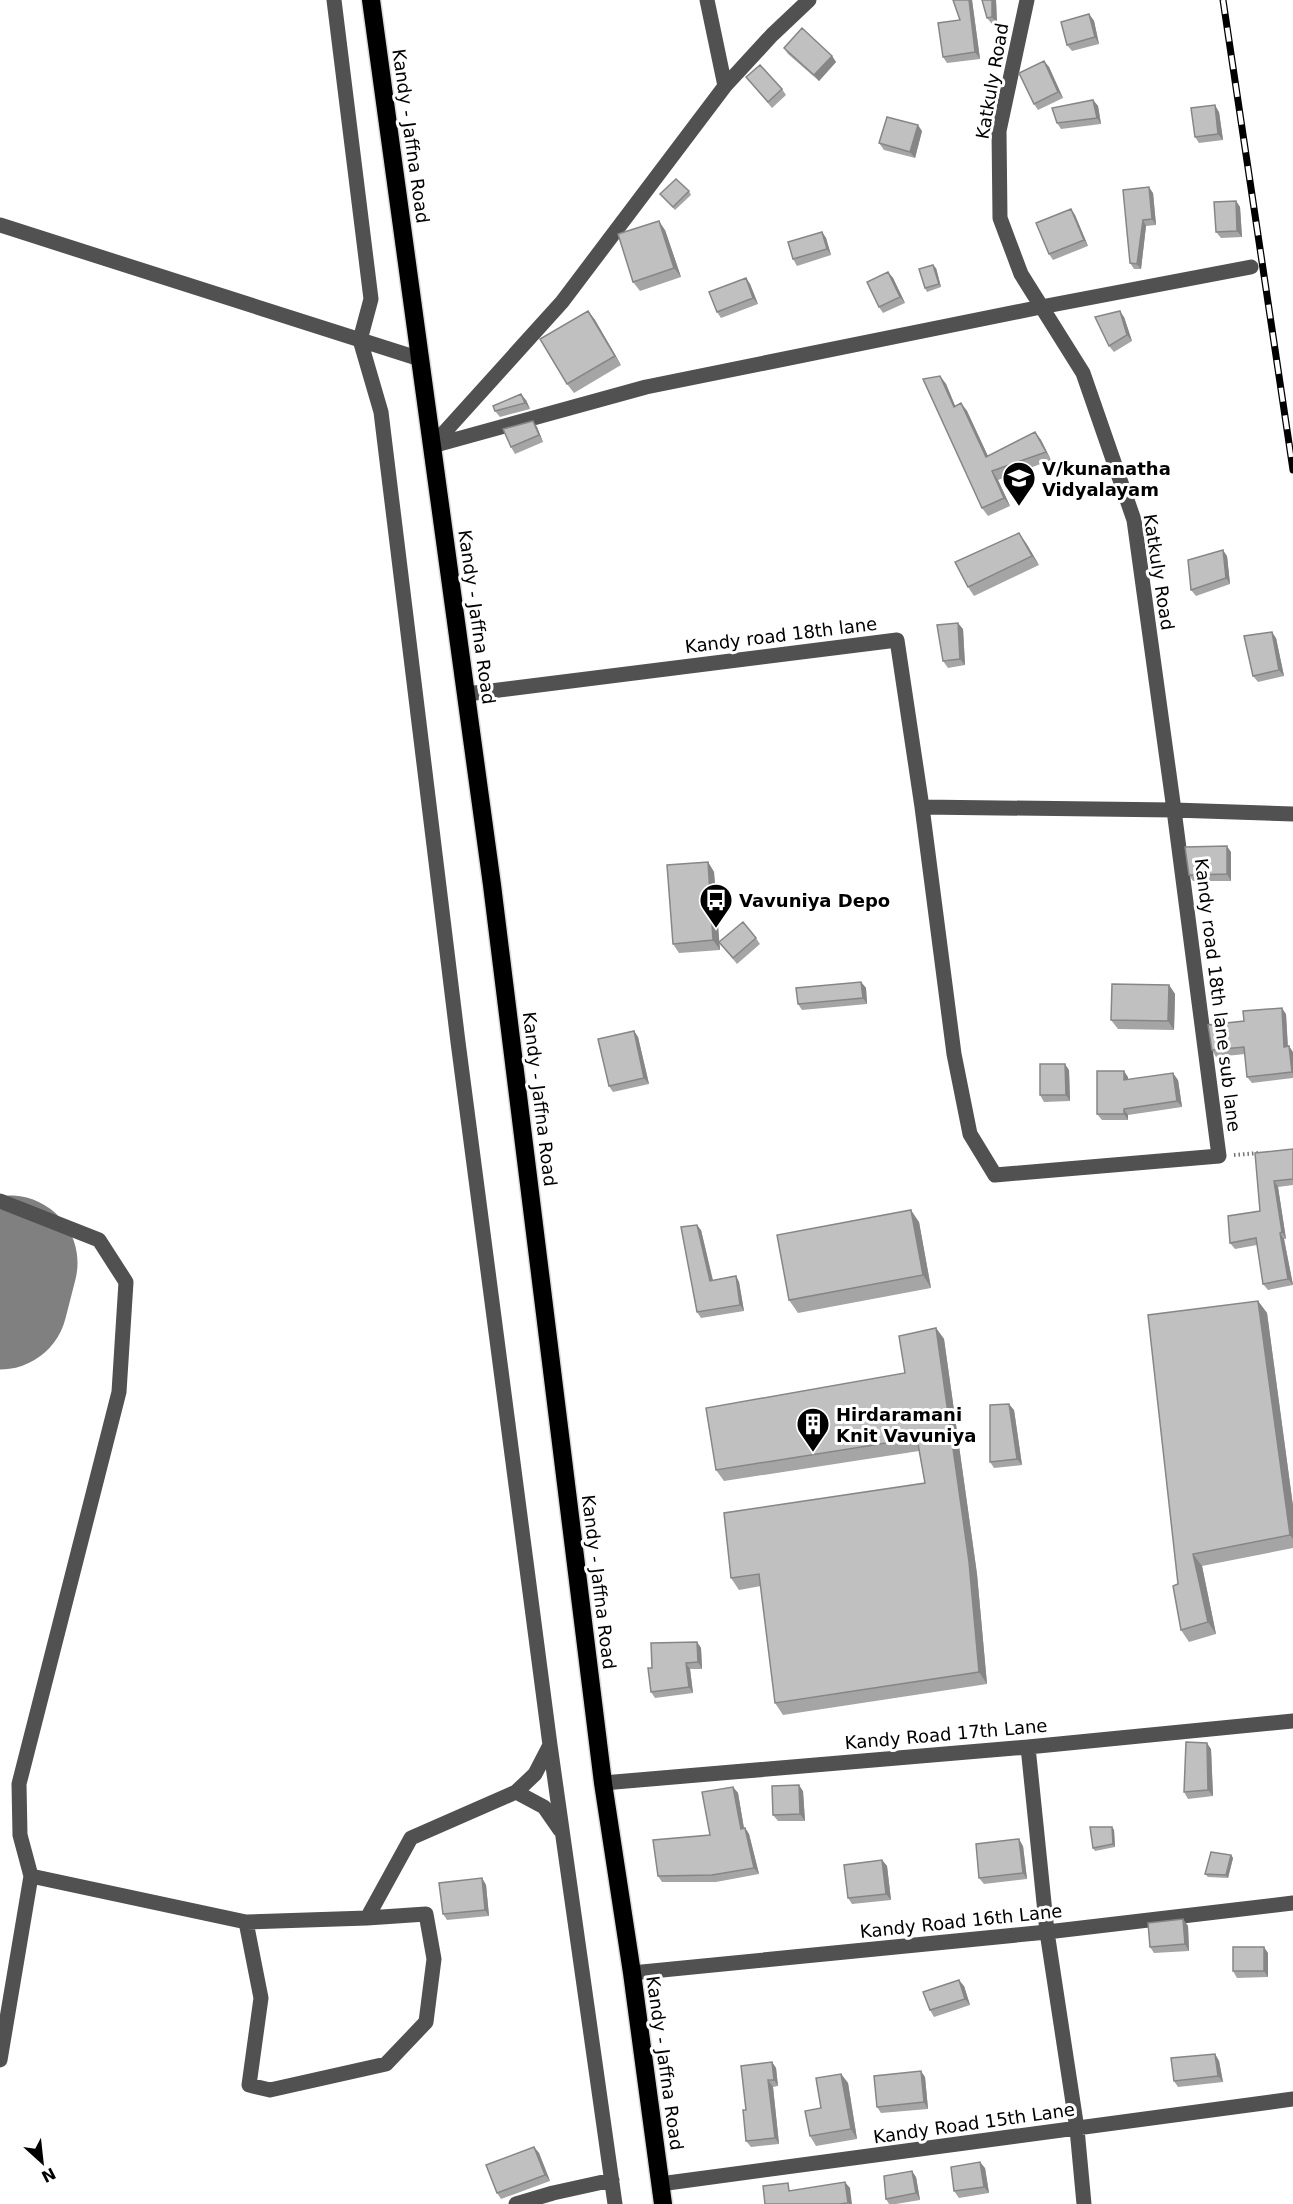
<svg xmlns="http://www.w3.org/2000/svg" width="1293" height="2204" viewBox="0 0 1293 2204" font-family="'DejaVu Sans',sans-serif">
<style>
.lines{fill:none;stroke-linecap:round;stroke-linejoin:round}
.runway{stroke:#808080;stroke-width:135}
.highway-casing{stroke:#dbdbdb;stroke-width:21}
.path{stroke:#737373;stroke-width:4;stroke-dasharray:1.5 3;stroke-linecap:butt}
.minor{stroke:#515151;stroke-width:15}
.highway{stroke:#000;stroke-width:18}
.rail-casing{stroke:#000;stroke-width:7}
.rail{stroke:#fff;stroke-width:4.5;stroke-dasharray:14;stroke-linecap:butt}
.wall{fill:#a5a5a5}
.shaded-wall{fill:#868686}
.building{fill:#c0c0c0;stroke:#868686;stroke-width:1.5}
.labels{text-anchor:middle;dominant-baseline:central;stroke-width:6;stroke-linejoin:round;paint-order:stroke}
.street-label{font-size:18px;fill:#000;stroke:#fff}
.poi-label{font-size:18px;font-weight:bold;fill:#000;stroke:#fff;text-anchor:start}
</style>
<rect width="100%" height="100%" fill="#fff"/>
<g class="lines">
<path class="runway" d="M0,1302l10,-39"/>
<g class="highway-casing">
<path id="highway" d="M371,0l121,885 111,898 29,190 31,231"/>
</g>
<path class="path" d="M1234,1155l25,-2"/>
<path class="minor" d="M334,0l37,299 -11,41 21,72 77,630 92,703 65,459
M707,0l18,86
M1027,0l-28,131 1,87 21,56 62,99 51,147 40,290 119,4
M0,225l420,134
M432,446l214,-59 395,-80 210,-40
M432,446l130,-144 163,-216 47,-51 37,-35
M467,694l430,-54 25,167 252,3 45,346 -224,19 -25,-41 -16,-80 -32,-247
M0,1201l99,39 27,42 -7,110 -100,392 1,51 11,41 215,46 121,-4 59,-4 8,45 -8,63 -40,42 -116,26 -21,-5 12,-87 -15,-76
M1028,1747l19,185 30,197 7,75
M603,1783l425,-36 265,-26
M516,1792l28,15 16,23
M367,1918l44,-80 105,-46 19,-18 15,-29
M632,1973l415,-41 246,-29
M0,2060l31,-184
M660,2184l633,-85
M516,2204l37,-11 59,-13"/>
<use href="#highway" class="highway"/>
<g class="rail-casing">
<path id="rail" d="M1223,0l70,470"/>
</g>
<use href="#rail" class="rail"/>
</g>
<path class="wall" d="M953,0h19l8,59 -33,4 -4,-6 17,-37z
M982,0h14l1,23 -5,1 -5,-6z
M1089,14l5,7 5,23 -27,7 -5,-6z
M784,48l48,8 4,6 -17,19 -31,-27z
M1044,61l5,6 14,31 -25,12 -4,-6z
M746,77l36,12 4,6 -14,13z
M1093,100l5,6 3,18 -40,5 -4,-6z
M1219,112l4,28 -24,3 -4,-6z
M922,131l-7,27 -31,-8 -5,-7z
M1123,190l30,3 3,32 -10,1 -5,43h-7l-4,-6z
M689,191l2,4 -16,15 -15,-16z
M1236,201l4,6 2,30 -21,1 -5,-6z
M1071,209l4,6 13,31 -35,14 -4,-6z
M665,230l16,47 -41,14 -7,-9z
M822,232l4,6 5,17 -34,11 -4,-7z
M936,268l5,19 -14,5 -2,-4z
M888,272l5,6 12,25 -22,10 -4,-6z
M746,278l4,6 8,20 -37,14 -4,-6z
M588,311l7,9 26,45 -47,28 -7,-9z
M1124,317l8,24 -18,11 -5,-6z
M940,376l6,8 9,22 6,-3 6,8 21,45 47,-24 6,8 10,20 -53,20 12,26 -22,10 -6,-8z
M526,400l4,9 -30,8 -5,-6z
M533,421l4,6 6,15 -28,12 -4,-7z
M1026,543l13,22 -65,31 -6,-9z
M1227,556l3,28 -34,12 -5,-6z
M963,629l2,36 -17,3 -5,-7z
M1276,638l8,38 -26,6 -5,-6z
M1231,852v29h-38l-4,-6z
M708,862l6,10 5,70 37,-4 4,6 -23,20 -18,-22 1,8 -41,3 -6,-9z
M861,982l5,6 1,16 -65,6 -4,-6z
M1169,985l6,9 -1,36 -56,-1 -7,-9z
M1286,1014l2,32 5,7v25l-41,5 -5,-6 -2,-23 -29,3 -4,-7 32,-29z
M634,1031l4,6 11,47 -36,8 -4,-6z
M1069,1070l1,31 -26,1 -4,-7z
M1128,1077v3h50l4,27 -54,8v5h-26l-5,-6z
M1293,1149v36l-15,2 8,52h-2l9,46 -25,5 -5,-6 -6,-39 -22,4 -5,-6 30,-32 -5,-58z
M919,1222l12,66 -133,25 -9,-13z
M701,1230l12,50 23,-4 3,6 5,29 -43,7 -4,-6z
M1258,1301l9,12 26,193v42l-91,18 14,68 -27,8 -8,-12 -3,-46z
M936,1328l8,11 33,235 10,110 -204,31 -8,-12 -14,-117 -22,4 -8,-12 194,-95 -6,-32 -195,30 -8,-11 189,-97z
M1014,1410l8,55 -28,3 -4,-6z
M697,1642l4,6 1,21h-12l3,24 -38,5 -4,-6 1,-24z
M1211,1749l2,47 -25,3 -4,-7z
M733,1787l5,6 6,35h1l4,6 10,40 -43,8h-54l-4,-6 52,-41z
M803,1791l2,30h-27l-5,-6z
M1112,1827l2,3 1,17 -20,4 -2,-3z
M1023,1846l4,33 -43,5 -5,-6z
M1231,1855l2,3 -5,20 -20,-1 -3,-3z
M882,1860l5,6 4,34 -39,4 -4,-6z
M482,1878l4,7 3,31 -42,4 -4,-6z
M1183,1919l5,7 1,25 -35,2 -4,-6z
M1268,1953v24l-31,1 -4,-7z
M964,1986l6,19 -36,12 -4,-7z
M1215,2054l4,7 4,21 -45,5 -4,-6z
M772,2062l4,6 2,18 -5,1 6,57 -28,3 -5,-6v-31z
M841,2074l7,9 9,56 -41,7 -6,-10 11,-28z
M925,2077l3,32 -47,4 -4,-6z
M534,2147l5,6 11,28 -49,18 -4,-6z
M985,2168l4,25 -30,5 -5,-7z
M916,2177l4,23 -24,4h-7l-3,-5z"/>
<path class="shaded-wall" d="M969,0h3l8,59 -5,-7z
M992,0h4l1,23 -5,-6z
M1089,14l5,7 5,23 -4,-7z
M832,56l4,6 -17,19 -5,-6z
M1044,61l5,6 14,31 -5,-6z
M1093,100l5,6 3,18 -4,-6z
M1215,105l4,7 4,28 -5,-6z
M918,125l4,6 -7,27 -5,-6z
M1149,187l4,6 3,32 -4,-6z
M1236,201l4,6 2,30 -5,-6z
M1071,209l4,6 13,31 -4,-6z
M1143,220l3,6 -5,43 -4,-5z
M659,221l6,9 16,47 -7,-9z
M822,232l4,6 5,17 -4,-6z
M933,265l3,3 5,19 -2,-3z
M888,272l5,6 12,25 -5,-6z
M746,278l4,6 8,20 -5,-6z
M588,311l7,9 26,45 -6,-9z
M1120,311l4,6 8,24 -5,-6z
M940,376l6,8 13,31 -5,-8z
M521,394l5,6 4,9 -5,-6z
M961,403l6,8 25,54 -6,-8z
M533,421l4,6 6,15 -4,-7z
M1035,432l6,8 10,20 -5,-8z
M992,471l6,9 12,26 -6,-8z
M1019,533l7,10 13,22 -7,-9z
M1223,550l4,6 3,28 -4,-6z
M958,623l5,6 2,36 -5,-6z
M1272,632l4,6 8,38 -5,-6z
M1227,846l4,6v29l-4,-7z
M708,862l6,10 6,78 -7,-10z
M861,982l5,6 1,16 -4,-6z
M1169,985l6,9 -1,36 -6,-9z
M1282,1008l4,6 2,39 -4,-6z
M634,1031l4,6 11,47 -5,-6z
M1289,1046l4,6v22l-1,-2z
M1065,1064l4,6 1,31 -4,-6z
M1124,1071l4,6v10l-4,-7z
M1173,1073l5,7 4,27 -5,-6z
M1124,1109l4,6v5l-4,-6z
M1274,1181l4,6 8,52 -4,-7z
M911,1210l8,12 12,66 -8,-13z
M697,1225l4,5 13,56 -4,-5z
M1280,1233l4,6 9,46 -5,-6z
M736,1276l3,6 5,29 -4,-6z
M1258,1301l9,12 26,193v33l-3,-4z
M936,1328l8,11 33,235 10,110 -8,-12z
M1009,1404l5,6 8,55 -5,-6z
M1193,1554l9,12 14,68 -8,-12z
M697,1642l4,6 1,21 -4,-7z
M686,1663l4,6 3,24 -4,-6z
M1207,1743l4,6 2,47 -5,-6z
M799,1785l4,6 2,30 -5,-7z
M733,1787l5,6 7,42 -4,-6z
M1112,1827l2,3 1,17 -2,-3z
M745,1828l4,6 10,40 -5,-6z
M1019,1839l4,7 4,33 -4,-6z
M1231,1855l2,3 -5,20 -2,-3z
M882,1860l5,6 4,34 -5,-6z
M482,1878l4,7 3,31 -4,-6z
M1183,1919l5,7 1,25 -4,-7z
M1264,1947l4,6v24l-4,-6z
M959,1980l5,6 6,19 -5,-6z
M1215,2054l4,7 4,21 -5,-6z
M772,2062l4,6 2,18 -4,-6z
M921,2071l4,6 3,32 -4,-7z
M841,2074l7,9 9,56 -6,-10z
M768,2080l5,7 6,57 -4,-6z
M534,2147l5,6 11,28 -5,-6z
M980,2162l5,6 4,25 -5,-6z
M912,2171l4,6 4,23 -4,-7z
M845,2182l5,6 2,16h-3l-1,-1z"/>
<path class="building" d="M953,0h16l6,52 -32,5 -5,-34 22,-3z
M982,0h10v17l-5,1z
M1089,14l6,23 -28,8 -6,-23z
M802,28l30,28 -18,19 -30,-27z
M1044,61l14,31 -24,12 -15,-31z
M760,65l22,24 -14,13 -22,-25z
M1093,100l4,18 -40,5 -5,-15z
M1215,105l3,29 -23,3 -4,-29z
M887,117l31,8 -8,27 -31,-9z
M676,179l13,12 -16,16 -13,-13z
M1149,187l3,32 -9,1 -6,44 -7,-1 -7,-73z
M1236,201l1,30 -21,1 -2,-30z
M1071,209l13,31 -35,14 -13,-31z
M659,221l15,47 -41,14 -15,-48z
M822,232l5,17 -34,10 -5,-17z
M933,265l6,19 -14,4 -6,-19z
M888,272l12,25 -21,10 -12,-25z
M746,278l7,20 -36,14 -8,-20z
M588,311l27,45 -48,28 -27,-45z
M1120,311l7,24 -18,11 -14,-29z
M940,376l14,31 7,-4 25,54 49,-25 11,20 -54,19 12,27 -22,10 -59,-129z
M521,394l4,9 -30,8 -2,-5z
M533,421l6,14 -28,12 -8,-18z
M1019,533l13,23 -64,31 -13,-25z
M1223,550l3,28 -35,12 -3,-30z
M958,623l2,36 -17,2 -6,-36z
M1272,632l7,38 -26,6 -9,-40z
M1227,846v28l-38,1 -4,-28z
M708,862l5,78 -40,4 -6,-79z
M743,922l13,16 -23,20 -14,-16z
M861,982l2,16 -65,6 -2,-16z
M1112,984l57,1 -1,36 -57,-1z
M1282,1008l2,39 5,-1 3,26 -45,5 -3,-30 -32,3 -4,-25 36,-4 -1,-10z
M634,1031l10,47 -35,8 -11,-47z
M1040,1064h25l1,31h-26z
M1097,1071h27v9l49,-7 4,28 -53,8v5h-27z
M1293,1149v30l-19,2 8,51 -2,1 8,46 -25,5 -7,-46 -26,5 -2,-27 32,-5 -5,-58z
M911,1210l12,65 -134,25 -12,-65z
M697,1225l13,56 26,-5 4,29 -43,7 -16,-85z
M1258,1301l32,234 -97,19 15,68 -27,8 -8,-44 5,-2 -30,-269z
M936,1328l33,234 10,110 -204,31 -16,-129 -28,4 -7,-65 201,-30 -8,-45 -201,32 -10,-62 199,-35 -6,-37z
M1009,1404l8,55 -27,3v-57z
M697,1642l1,20 -12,1 3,24 -38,5 -3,-24h4l-1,-25z
M1186,1742l21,1 1,47 -24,2z
M799,1785l1,29 -27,1 -1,-29z
M733,1787l8,42 4,-1 9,40 -42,7 -54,1 -5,-36 57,-5 -8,-43z
M1090,1827h22l1,17 -20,4z
M1019,1839l4,34 -44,5 -3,-34z
M1211,1852l20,3 -5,20 -21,-1z
M882,1860l4,34 -38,4 -4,-33z
M482,1878l3,32 -42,4 -4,-31z
M1183,1919l2,25 -35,3 -2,-24z
M1233,1947h31v24h-31z
M959,1980l6,19 -35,11 -7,-18z
M1215,2054l3,22 -44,5 -3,-23z
M772,2062l2,18h-6l7,58 -29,3 -3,-31h3l-5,-44z
M921,2071l3,31 -47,5 -3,-31z
M841,2074l10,55 -41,7 -5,-25 16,-3 -5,-30z
M534,2147l11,28 -48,18 -11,-28z
M980,2162l4,25 -30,4 -3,-24z
M912,2171l4,22 -30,6 -2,-23z
M845,2182l3,21 -9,1h-74l-2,-18 25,-3 1,8z"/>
<defs>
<g id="school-pin" transform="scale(1.725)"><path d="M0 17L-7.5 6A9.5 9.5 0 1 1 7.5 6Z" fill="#000" stroke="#fff"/><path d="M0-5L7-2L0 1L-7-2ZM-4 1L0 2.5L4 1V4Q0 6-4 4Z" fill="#fff"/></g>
<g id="bus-pin" transform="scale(1.725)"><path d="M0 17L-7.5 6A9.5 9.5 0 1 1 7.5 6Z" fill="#000" stroke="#fff"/><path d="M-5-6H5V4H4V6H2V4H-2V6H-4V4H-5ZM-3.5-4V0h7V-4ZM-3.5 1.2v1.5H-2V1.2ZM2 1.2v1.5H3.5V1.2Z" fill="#fff"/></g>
<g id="building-pin" transform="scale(1.725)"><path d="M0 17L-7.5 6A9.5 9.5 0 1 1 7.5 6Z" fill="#000" stroke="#fff"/><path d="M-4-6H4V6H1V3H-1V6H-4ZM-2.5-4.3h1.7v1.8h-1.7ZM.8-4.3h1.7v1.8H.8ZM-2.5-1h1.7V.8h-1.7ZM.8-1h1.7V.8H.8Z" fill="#fff"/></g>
</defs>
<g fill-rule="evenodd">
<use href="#school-pin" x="1019" y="478"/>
<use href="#bus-pin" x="716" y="900"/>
<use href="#building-pin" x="813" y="1424"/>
</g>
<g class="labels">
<g class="street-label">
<text transform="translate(992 81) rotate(-80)">Katkuly Road</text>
<text transform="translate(411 136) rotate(82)">Kandy - Jaffna Road</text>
<text transform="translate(1159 572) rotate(81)">Katkuly Road</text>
<text transform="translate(477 617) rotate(82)">Kandy - Jaffna Road</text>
<text transform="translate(781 635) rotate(-7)">Kandy road 18th lane</text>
<text transform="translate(1218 995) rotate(83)">Kandy road 18th lane sub lane</text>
<text transform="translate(540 1099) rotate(83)">Kandy - Jaffna Road</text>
<text transform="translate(599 1582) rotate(83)">Kandy - Jaffna Road</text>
<text transform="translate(946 1734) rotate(-5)">Kandy Road 17th Lane</text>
<text transform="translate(961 1921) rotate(-6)">Kandy Road 16th Lane</text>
<text transform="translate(665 2063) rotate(82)">Kandy - Jaffna Road</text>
<text transform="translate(974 2123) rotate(-8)">Kandy Road 15th Lane</text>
</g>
<g class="poi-label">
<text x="1042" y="468">V/kunanatha<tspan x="1042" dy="21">Vidyalayam</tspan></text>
<text x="739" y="900">Vavuniya Depo</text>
<text x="836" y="1414">Hirdaramani<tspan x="836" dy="21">Knit Vavuniya</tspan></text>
</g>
</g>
<g transform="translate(42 2162) rotate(153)" stroke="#ffffff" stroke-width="4.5" paint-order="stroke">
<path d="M0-4.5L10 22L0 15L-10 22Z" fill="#000000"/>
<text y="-9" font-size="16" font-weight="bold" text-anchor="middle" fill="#000000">N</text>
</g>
</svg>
